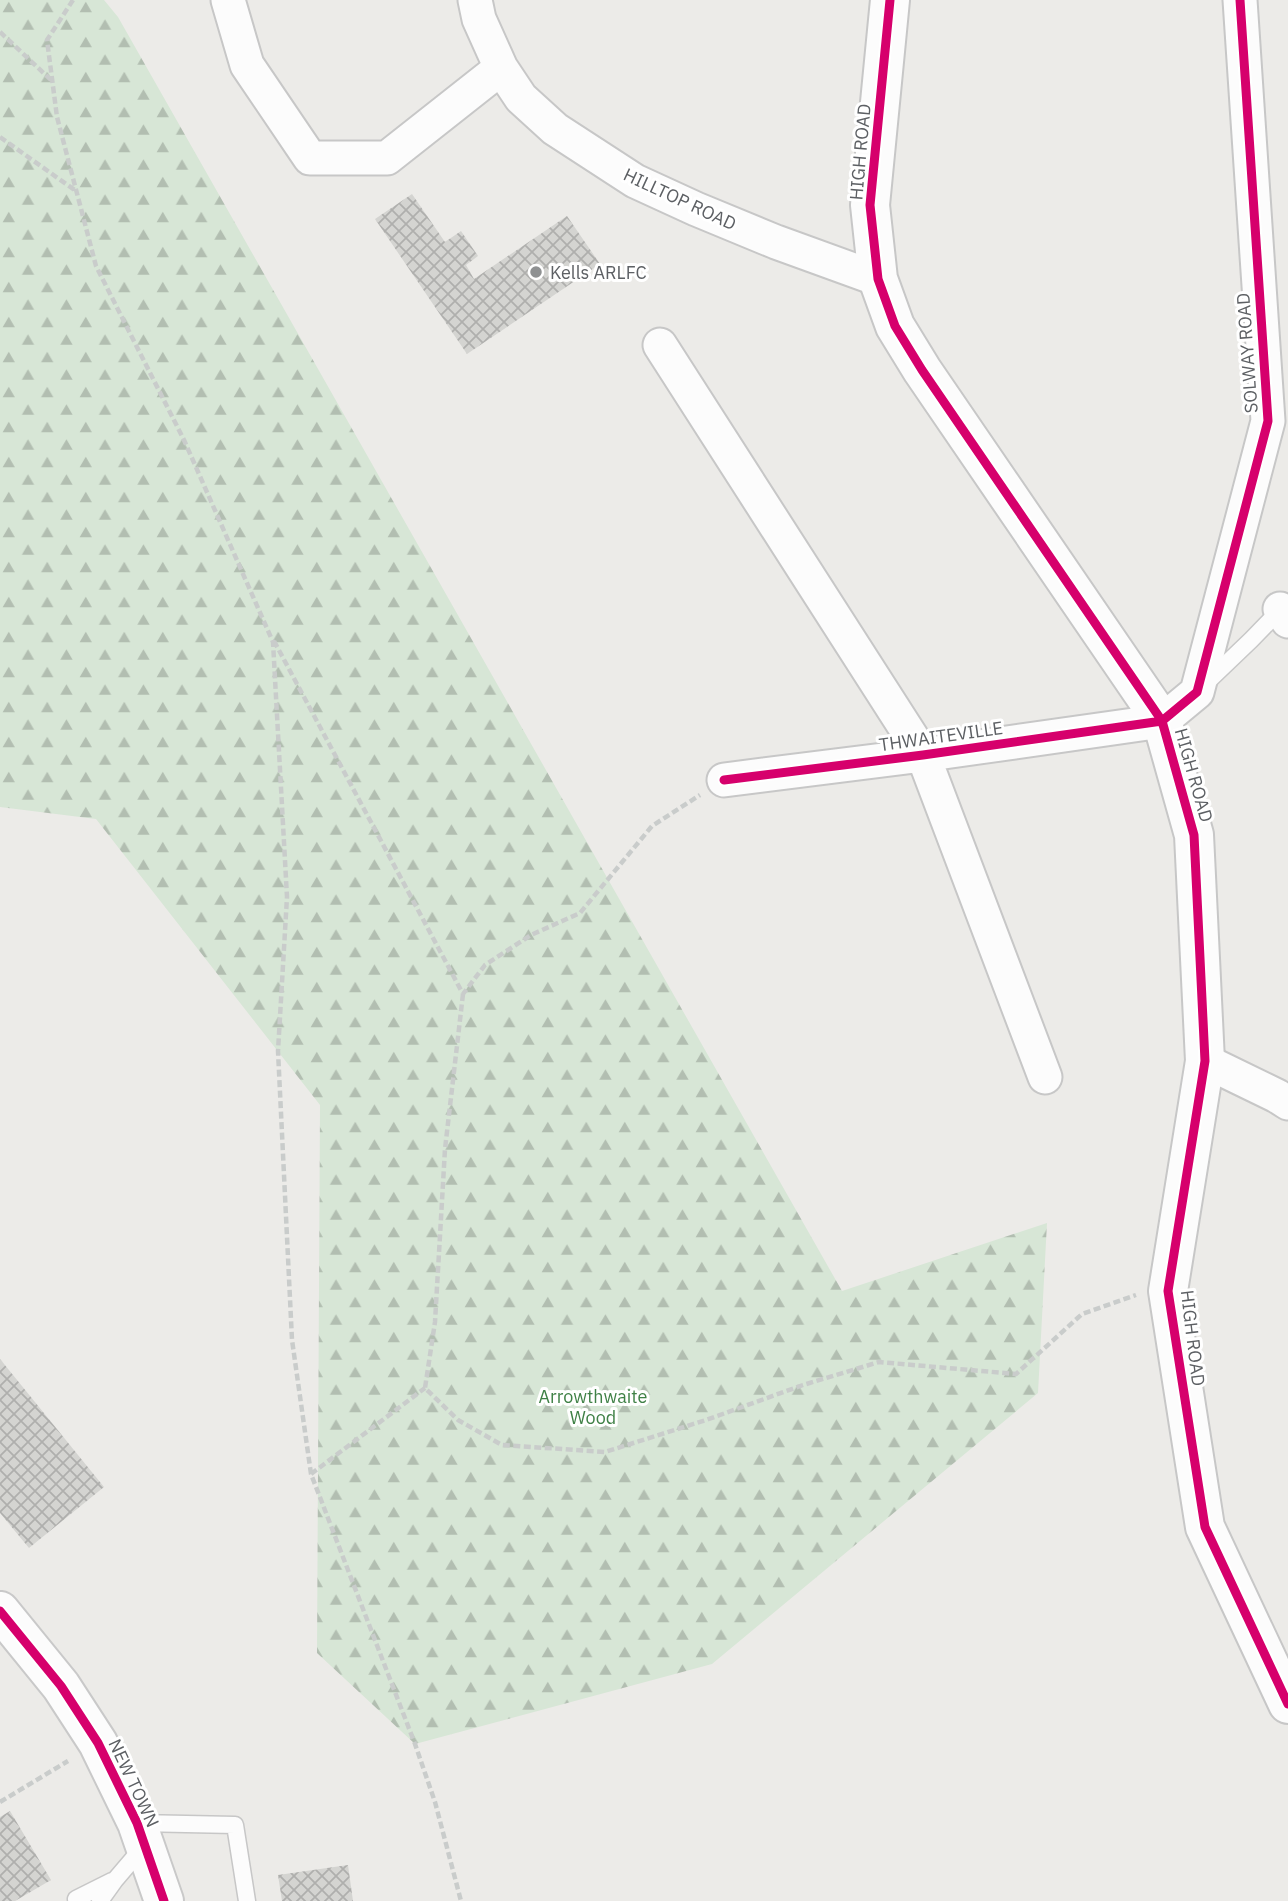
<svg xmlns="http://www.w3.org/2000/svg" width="1288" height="1901" viewBox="0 0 1288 1901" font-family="'IBM Plex Sans',sans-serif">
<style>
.forest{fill:url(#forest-firs)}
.building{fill:url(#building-cross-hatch)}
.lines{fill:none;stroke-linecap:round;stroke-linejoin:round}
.service-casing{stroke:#c7c7c7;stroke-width:19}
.minor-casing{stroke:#c7c7c7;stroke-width:37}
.tertiary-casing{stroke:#c7c7c7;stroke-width:42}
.secondary-casing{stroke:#c9c9c9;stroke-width:42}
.path{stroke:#c9cccb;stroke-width:4.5;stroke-dasharray:7 3.5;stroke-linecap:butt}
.service{stroke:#fcfcfc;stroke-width:16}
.minor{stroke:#fcfcfc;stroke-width:33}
.tertiary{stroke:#fcfcfc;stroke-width:38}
.secondary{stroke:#fcfcfc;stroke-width:38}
.cycleway-casing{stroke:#fff;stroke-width:13}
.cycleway{stroke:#d6006c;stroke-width:9}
.poi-dot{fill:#8f9192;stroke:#fff;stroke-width:2.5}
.labels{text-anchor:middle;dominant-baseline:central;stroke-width:6;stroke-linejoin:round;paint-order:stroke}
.street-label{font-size:18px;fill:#5d6064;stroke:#fff}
.poi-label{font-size:18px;fill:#5d6064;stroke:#fff;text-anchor:start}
.park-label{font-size:18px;fill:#3f8146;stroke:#fff}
</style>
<defs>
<pattern id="forest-firs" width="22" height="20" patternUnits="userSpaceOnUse" patternTransform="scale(1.75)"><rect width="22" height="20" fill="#d7e6d6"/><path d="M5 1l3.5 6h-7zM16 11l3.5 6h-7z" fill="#b2beb1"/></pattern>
<pattern id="building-cross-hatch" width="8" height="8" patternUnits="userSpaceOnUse" patternTransform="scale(1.75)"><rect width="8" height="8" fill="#d4d4d1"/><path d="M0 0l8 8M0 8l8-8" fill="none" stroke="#afafad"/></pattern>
</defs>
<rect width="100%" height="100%" fill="#ecebe8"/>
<path class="forest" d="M0,0h104l14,17 724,1274 205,-68 -9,170 -326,271 -297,80 -98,-91 3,-548 -224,-286 -96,-12z"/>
<path class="building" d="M412,194l33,48 16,-11 17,25 -12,9 8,14 93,-63 33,48 -133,90 -92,-135z
M0,1359l104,128 -75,61 -29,-35z
M10,1811l41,69 -36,21h-15v-84z
M348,1865l5,36h-71l-4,-26z"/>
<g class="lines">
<g class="service-casing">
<path id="service" d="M1205,684l46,-44 33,-34
M137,1823l98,2 12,76
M76,1899l36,-18
M100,1901l15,-21 29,-34"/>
</g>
<g class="minor-casing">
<path id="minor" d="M228,0l19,65 63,93h77l114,-90
M475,0l4,19 22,49 20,30 34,31 80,52 61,28 80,33 102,37
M660,345l263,410 122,322
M1280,609l8,12
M724,780l199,-25 239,-34 35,-29 71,-271 -28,-421
M1205,1061l72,35 11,7"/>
</g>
<g class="tertiary-casing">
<path id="tertiary" d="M890,0l-20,205 8,74 17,47 27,44 240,351 32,114 11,226 -37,230 37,236 83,177"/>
</g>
<g class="secondary-casing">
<path id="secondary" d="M0,1611l61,75 37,57 39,80 27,78"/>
</g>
<path class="path" d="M73,0l-26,40 10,77 39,149 88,174 89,202 14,255 -9,154 14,289 19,134 104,270 20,58 26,99
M0,32l51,48
M0,137l76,54
M274,641l189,353 22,-29 46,-30 49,-22 72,-87 48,-31
M463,994l-18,155 -10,173 -10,66 33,32 44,25 103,7 101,-32 97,-35 76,-23 137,12 66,-60 54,-19
M311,1474l114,-86
M0,1802l68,-41"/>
<use href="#service" class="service"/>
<use href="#minor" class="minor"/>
<use href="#tertiary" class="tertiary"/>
<use href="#secondary" class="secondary"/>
<g class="cycleway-casing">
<path id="cycleway" d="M890,0l-20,205 8,74 17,47 27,44 240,351 32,114 11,226 -37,230 37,236 83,177
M724,780l199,-25 239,-34 35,-29 71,-271 -28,-421
M0,1611l61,75 37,57 39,80 27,78"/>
</g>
<use href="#cycleway" class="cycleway"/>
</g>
<circle class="poi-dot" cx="536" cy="272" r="7"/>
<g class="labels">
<g class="street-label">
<text transform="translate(860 152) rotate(-85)">HIGH ROAD</text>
<text transform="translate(680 199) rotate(25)">HILLTOP ROAD</text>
<text transform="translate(1247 353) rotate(-94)">SOLWAY ROAD</text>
<text transform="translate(941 736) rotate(-8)">THWAITEVILLE</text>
<text transform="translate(1194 775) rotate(74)">HIGH ROAD</text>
<text transform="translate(1193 1338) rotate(83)">HIGH ROAD</text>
<text transform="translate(134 1783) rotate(65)">NEW TOWN</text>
</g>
<g class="poi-label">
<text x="550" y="272">Kells ARLFC</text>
</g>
<g class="park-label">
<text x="593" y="1396">Arrowthwaite<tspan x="593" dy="21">Wood</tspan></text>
</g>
</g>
</svg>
